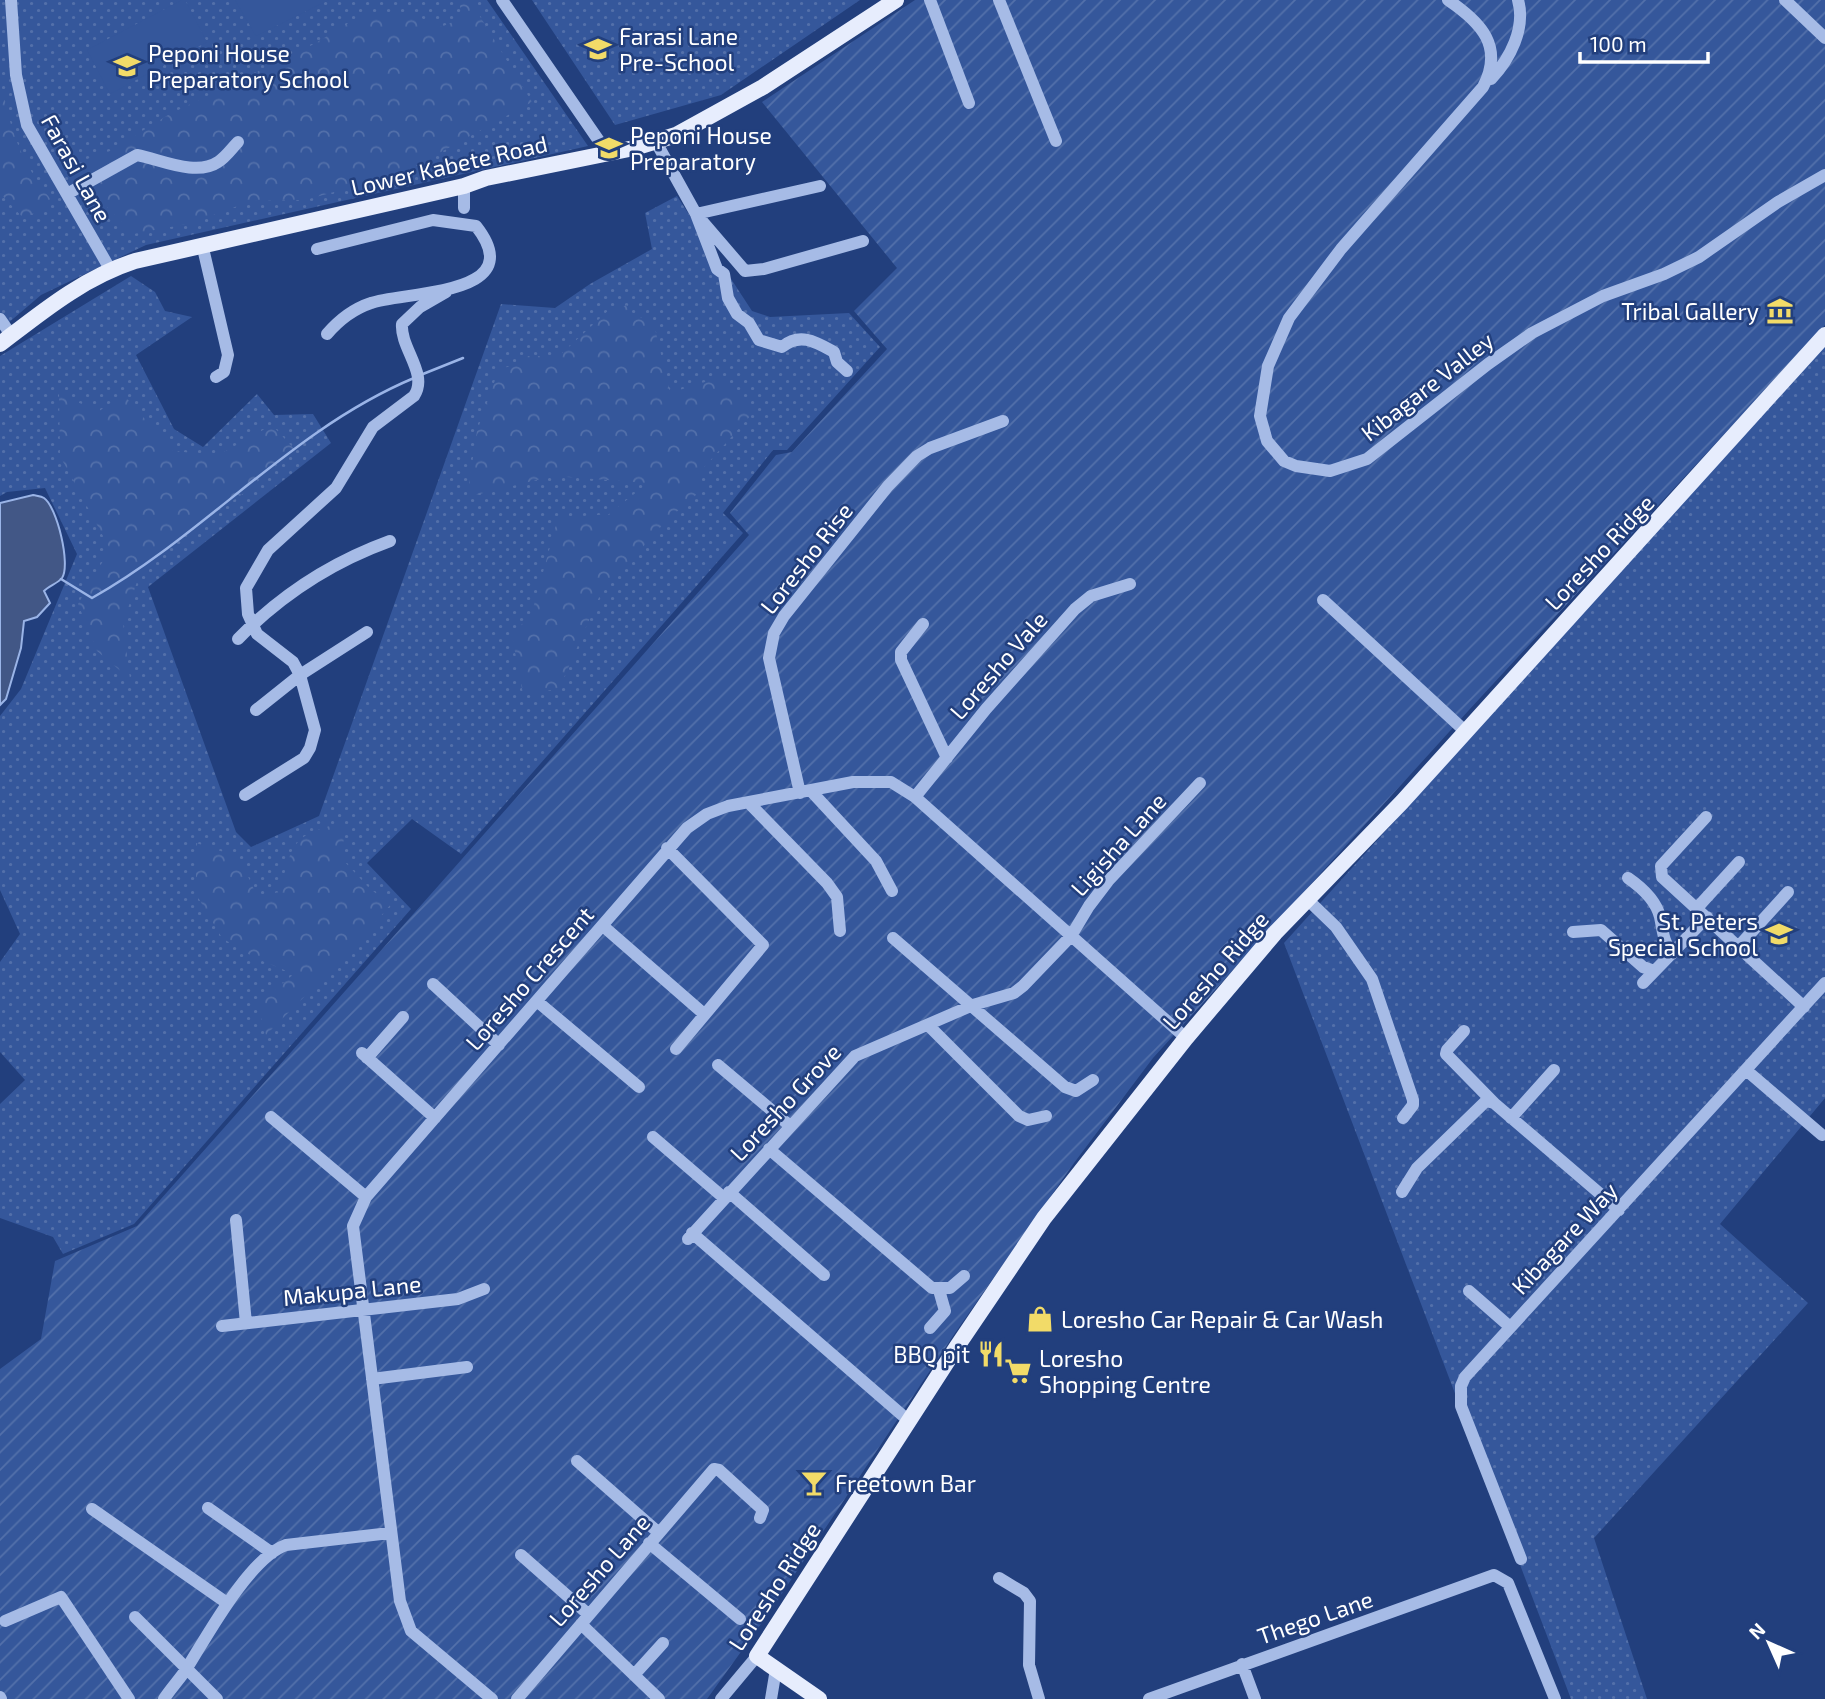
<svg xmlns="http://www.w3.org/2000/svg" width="1825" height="1699" viewBox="0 0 1825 1699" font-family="'Exo 2',sans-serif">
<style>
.grass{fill:url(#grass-dots)}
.forest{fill:url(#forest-crowns)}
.garden{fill:url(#garden-furrows)}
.pitch{fill:#35579b}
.water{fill:#425786;stroke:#9ab4e7;stroke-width:2}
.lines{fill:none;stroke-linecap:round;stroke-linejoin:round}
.stream{stroke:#9ab4e7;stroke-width:2.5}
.minor{stroke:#a6bbe6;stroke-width:12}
.major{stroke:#e7edfd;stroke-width:16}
.labels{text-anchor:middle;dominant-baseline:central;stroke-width:5;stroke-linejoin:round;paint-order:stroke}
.poi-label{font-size:23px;fill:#fff;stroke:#223f7d;text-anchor:start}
.street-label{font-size:23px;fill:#fff;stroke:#223f7d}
</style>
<defs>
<pattern id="grass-dots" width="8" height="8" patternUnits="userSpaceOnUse" patternTransform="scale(1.75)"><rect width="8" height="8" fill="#35579b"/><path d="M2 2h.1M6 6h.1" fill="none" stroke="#5370aa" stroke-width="1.8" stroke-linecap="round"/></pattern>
<pattern id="forest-crowns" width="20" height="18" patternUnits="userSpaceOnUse" patternTransform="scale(1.75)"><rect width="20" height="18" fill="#35579b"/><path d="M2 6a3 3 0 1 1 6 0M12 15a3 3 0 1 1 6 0" fill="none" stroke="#5370aa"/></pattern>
<pattern id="garden-furrows" width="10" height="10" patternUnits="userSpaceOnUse" patternTransform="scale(1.75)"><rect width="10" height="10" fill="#35579b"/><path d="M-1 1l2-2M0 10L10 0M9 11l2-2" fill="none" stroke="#5370aa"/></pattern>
</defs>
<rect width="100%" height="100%" fill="#223f7d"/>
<path class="grass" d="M0,0h487l101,146 -442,99 -105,50 -41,35z
M532,0h328l-139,95 -106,30z
M677,196l75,115 18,6 79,-4 31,34 -93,103h-14l-50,63 20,20 -282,321 -49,-35 -45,44 44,46 -277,315 -71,30 -10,-17 -53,-19v-114l25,-24 -25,-28v-90l20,-28 -20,-44v-174l21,-27 56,-135 -32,-66 -38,4 -7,4v-140l131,-80 24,16 10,19 27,6 -56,38 38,74 29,18 54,-53 17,21 39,-1 18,29 -183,144 88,245 15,15 68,-31 182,-512 54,4 35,-24 62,-35 -7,-36z
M1825,346v752l-105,126 88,79 -214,235 53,161h-76l-287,-756z"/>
<path class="forest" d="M459,0h11l62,102 -129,71 -98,27 -54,1 -59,22 -59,11 -66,-68 43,-15 58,-36 146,-71 48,-29 48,-2 31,14 21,-9z
M0,81c12,52 19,78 52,120l-28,18 -24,-26z
M626,305l9,11 18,4 17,73 54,-17 28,38 -54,60 6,14 -38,33 -66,74 -41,94 -36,5 -11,-58 20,-24 26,-94 51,-4 39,-31 -95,-7 -86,21 10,-66 22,-62 16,-4 3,-9h41l51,-47 6,2z
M59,393l39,19 25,-18 49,56 43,7 57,-32 23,25 -51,43 -58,40 -46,40 -17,50 7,56 -33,-28 -19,-47 32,-55 -50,-93z
M344,822l-1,38 27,29 21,15 -34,40 -91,91 -9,-31 37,-30 -39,-16 -33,-20 -26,-44v-51l43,14 18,39 23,-4c13,-51 11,-56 64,-70z"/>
<path class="garden" d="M915,0h910v325l-356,385 -316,348 -79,105 -119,170 -184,277 -64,89h-707v-330l41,-30 14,-78 82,-35 612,-691 -19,-22 46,-58 16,-3 95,-103 -33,-38 43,-43 -135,-166z"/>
<path class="pitch" d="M182,0h3l22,42 -97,52 -23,-44z
M235,0h94l-73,36z"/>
<path class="water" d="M33,495c4,1 8,1 11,3 13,9 27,67 18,80 -4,5 -13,8 -18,13l6,12 -13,14 -13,4 -3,27 -15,51 -6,6v-202z"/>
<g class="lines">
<path class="stream" d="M423,374l40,-16
M61,579l31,19c114,-64 200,-169 322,-220"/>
<path class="minor" d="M11,0l5,75 11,50 83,144
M502,0l106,154
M930,0l39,103
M999,0l57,141
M1448,0c34,23 56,47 35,87l-142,162 -52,69 -21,48 -8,50 7,25 17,20 12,5 34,5 37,-12 121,-95 44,-31 71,-37 61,-22 35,-17 79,-55 47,-27
M1785,0l40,38
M1491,79c19,-20 35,-51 27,-79
M656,142l40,72 49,57 19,-2 99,-28
M464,186v22
M820,186l-124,28 21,55 7,5 4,24 9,16 12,9 10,17 23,7c18,-15 34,-5 52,5l3,10 10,9
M67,194l70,-39c23,4 59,22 81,7 8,-5 14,-14 20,-20
M202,244l26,111 -4,17 -8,5
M317,249l116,-29 43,6c56,71 -72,65 -105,77 -18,6 -32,17 -44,31
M0,319l11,16
M1323,600l142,131
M923,624l-22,28v8l46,98
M238,639c43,-44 94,-77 152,-98
M256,710l44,-35 67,-43
M811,791l65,70 16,30
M800,793l-31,-135 5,-25 10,-17 104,-130 29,-30 13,-8 73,-27
M245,795l59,-37 6,-10 5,-18 -15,-55 -7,-13 -36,-28 -9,-20 -2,-26 22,-38 68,-62 37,-61 41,-31c15,-22 -14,-48 -12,-72l18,-17 26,-15
M915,797l71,-88 89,-100 16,-13 39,-12
M749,803l78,80 10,14 3,34
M1706,817l-45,49 1,11 142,130
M667,848l96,97 -87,104
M1628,878c13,9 28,22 32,39 3,14 3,24 12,37
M1308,900l28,27 36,52 41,121v5l-10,13
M1697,908l42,-46
M603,926l101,88
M1573,932l28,-2 42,37 11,4
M893,938l172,149 11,4 17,-11
M1739,946l49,-54
M1643,983l64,-66
M433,984l66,61
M538,1002l101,85
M929,1026l90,90 9,4 18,-4
M1464,1031l-17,19 -1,4 48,49
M362,1053l73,65
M367,1058l36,-41
M718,1065l71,60
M1746,1070l76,65
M271,1117l95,80
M1511,1118l43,-48
M653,1137l71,61
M769,1149l163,139h18l14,-12
M729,1192l95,83
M1402,1192l15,-24 69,-67 8,2 125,107
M236,1220l10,103
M692,1233l217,188
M688,1239l167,-183 118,-51 41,-12 9,-7 48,-50 18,-30 19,-25 92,-98
M1469,1291l40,35
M222,1326l236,-27 26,-10
M930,1328l15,-17 -6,-21
M372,1379l95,-12
M577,1461l82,72
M208,1508l64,45
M92,1509l135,94
M649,1543l91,76
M521,1555l67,59
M1521,1559l-60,-153v-20l4,-9 360,-394
M999,1578l25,15 6,8 -1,64 10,34
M135,1617l82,82
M5,1621l56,-24 68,102
M581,1624l78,75
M1242,1664l13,35
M634,1675l29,-32
M0,1697l1,2
M164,1699c7,-11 16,-20 23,-31 20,-32 63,-111 99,-123l104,-12
M492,1699l-81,-68 -11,-30 -47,-375 13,-29 321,-369 20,-14 21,-8 125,-24h38l24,15 271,241
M517,1699l197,-230 5,1 44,40 -3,8
M721,1699l36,-43
M771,1699l5,-30
M1149,1699l345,-124 14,8 47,116"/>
<path class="major" d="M0,344c43,-33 83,-66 135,-83l329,-75 22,-8 148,-30 42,-13 87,-48 133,-87
M819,1699l-62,-43 199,-308 88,-130 142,-180 89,-105 127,-131 423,-467"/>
</g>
<defs>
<g id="school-bare" transform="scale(2.1)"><path d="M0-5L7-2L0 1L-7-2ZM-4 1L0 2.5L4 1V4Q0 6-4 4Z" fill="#f2db68" stroke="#223f7d" stroke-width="2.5" paint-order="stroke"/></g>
<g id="museum-bare" transform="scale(2.1)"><path d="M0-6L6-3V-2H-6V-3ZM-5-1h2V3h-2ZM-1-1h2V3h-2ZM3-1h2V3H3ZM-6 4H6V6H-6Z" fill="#f2db68" stroke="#223f7d" stroke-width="2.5" paint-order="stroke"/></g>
<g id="shop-bare" transform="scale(2.1)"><path d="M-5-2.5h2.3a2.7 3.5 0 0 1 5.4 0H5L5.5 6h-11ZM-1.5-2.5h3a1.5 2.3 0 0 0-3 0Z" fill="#f2db68" stroke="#223f7d" stroke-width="2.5" paint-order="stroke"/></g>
<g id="restaurant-bare" transform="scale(2.1)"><path d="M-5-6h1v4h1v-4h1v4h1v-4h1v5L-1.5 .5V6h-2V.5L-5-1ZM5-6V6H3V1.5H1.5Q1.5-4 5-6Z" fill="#f2db68" stroke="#223f7d" stroke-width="2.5" paint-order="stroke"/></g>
<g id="supermarket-bare" transform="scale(2.1)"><path d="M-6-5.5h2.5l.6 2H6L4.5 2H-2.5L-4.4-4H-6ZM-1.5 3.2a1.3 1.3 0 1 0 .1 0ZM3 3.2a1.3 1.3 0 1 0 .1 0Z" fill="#f2db68" stroke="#223f7d" stroke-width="2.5" paint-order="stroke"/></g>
<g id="bar-bare" transform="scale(2.1)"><path d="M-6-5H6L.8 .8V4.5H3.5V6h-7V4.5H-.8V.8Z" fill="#f2db68" stroke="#223f7d" stroke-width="2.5" paint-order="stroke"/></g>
</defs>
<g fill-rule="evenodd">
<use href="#school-bare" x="598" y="49"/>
<use href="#school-bare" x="127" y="66"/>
<use href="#school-bare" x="609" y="148"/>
<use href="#museum-bare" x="1780" y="311"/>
<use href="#school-bare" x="1779" y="934"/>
<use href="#shop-bare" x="1040" y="1319"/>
<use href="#restaurant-bare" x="991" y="1354"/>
<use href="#supermarket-bare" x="1018" y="1371"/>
<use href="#bar-bare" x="814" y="1483"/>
</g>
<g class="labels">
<g class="poi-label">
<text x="619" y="36">Farasi Lane<tspan x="619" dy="26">Pre-School</tspan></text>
<text x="148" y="53">Peponi House<tspan x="148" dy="26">Preparatory School</tspan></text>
<text x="630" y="135">Peponi House<tspan x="630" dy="26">Preparatory</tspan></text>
<text x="1759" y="311" text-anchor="end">Tribal Gallery</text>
<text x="1758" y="921" text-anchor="end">St. Peters<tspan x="1758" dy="26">Special School</tspan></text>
<text x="1061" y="1319">Loresho Car Repair &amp; Car Wash</text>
<text x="970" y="1354" text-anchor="end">BBQ pit</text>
<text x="1039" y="1358">Loresho<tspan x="1039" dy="26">Shopping Centre</tspan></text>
<text x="835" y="1483">Freetown Bar</text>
</g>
<g class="street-label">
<text transform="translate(449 165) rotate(-13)">Lower Kabete Road</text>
<text transform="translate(77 168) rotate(61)">Farasi Lane</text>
<text transform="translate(1427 386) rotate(-38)">Kibagare Valley</text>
<text transform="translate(1599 552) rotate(-47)">Loresho Ridge</text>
<text transform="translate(806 558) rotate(-52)">Loresho Rise</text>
<text transform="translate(998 665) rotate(-49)">Loresho Vale</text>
<text transform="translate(1118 844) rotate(-48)">Ligisha Lane</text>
<text transform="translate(1215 970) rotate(-49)">Loresho Ridge</text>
<text transform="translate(529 978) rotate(-49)">Loresho Crescent</text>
<text transform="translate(785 1102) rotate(-47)">Loresho Grove</text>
<text transform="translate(1564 1238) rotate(-47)">Kibagare Way</text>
<text transform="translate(352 1290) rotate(-6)">Makupa Lane</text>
<text transform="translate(599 1570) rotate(-49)">Loresho Lane</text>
<text transform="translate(774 1586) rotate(-57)">Loresho Ridge</text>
<text transform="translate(1315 1617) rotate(-19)">Thego Lane</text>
</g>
</g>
<g transform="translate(1769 1643) rotate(315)" stroke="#223f7d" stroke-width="5" paint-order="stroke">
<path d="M0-5L12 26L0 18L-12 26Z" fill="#ffffff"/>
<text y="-10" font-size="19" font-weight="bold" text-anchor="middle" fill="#ffffff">N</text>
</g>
<path d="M1580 52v10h128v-10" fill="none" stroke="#ffffff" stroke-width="3.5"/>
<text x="1590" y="52" font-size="21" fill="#ffffff" stroke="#223f7d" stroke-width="5" paint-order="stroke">100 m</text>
</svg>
